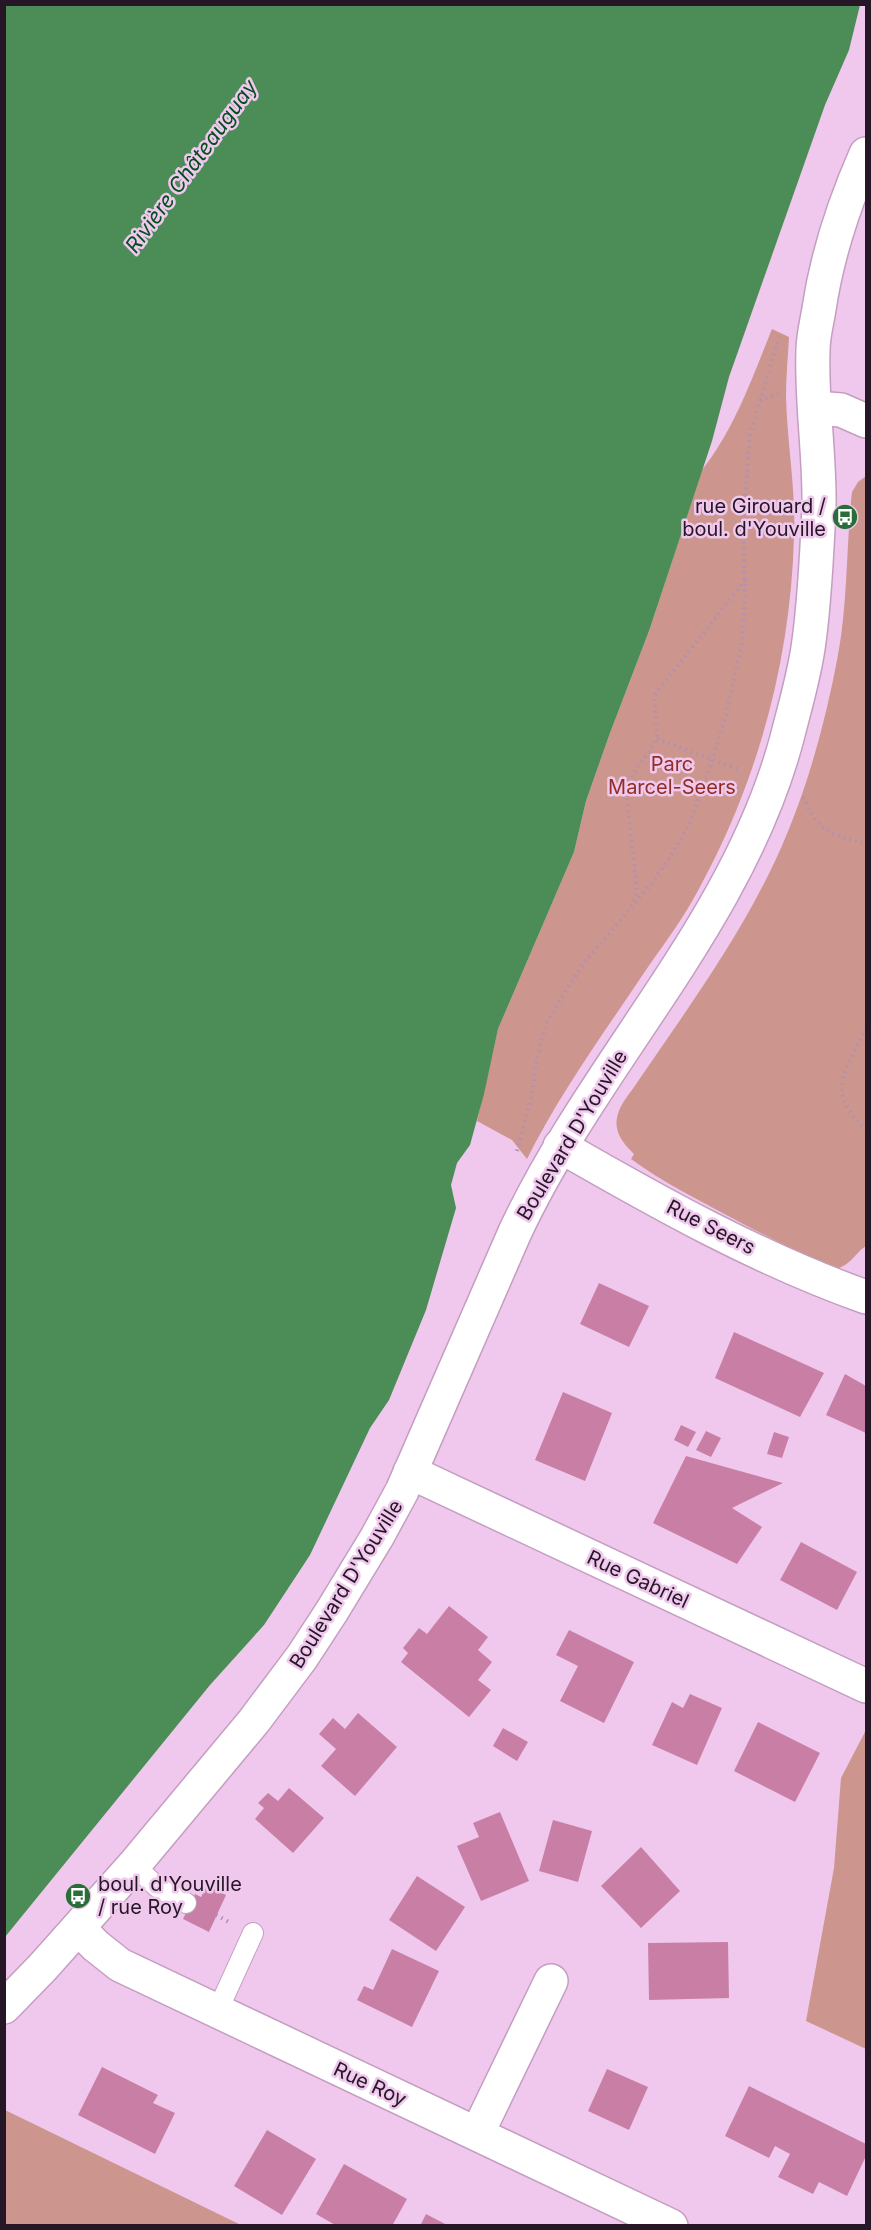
<svg xmlns="http://www.w3.org/2000/svg" width="871" height="2230" viewBox="0 0 871 2230" font-family="Inter,sans-serif">
<style>
.green{fill:#cc958d}
.water{fill:#4b8c57}
.building{fill:#c97fa5}
.lines{fill:none;stroke-linecap:round;stroke-linejoin:round}
.lane-casing{stroke:#c49ec1;stroke-width:22}
.street-casing{stroke:#c49ec1;stroke-width:36}
.secondary-casing{stroke:#c49ec1;stroke-width:36}
.path{stroke:#b191af;stroke-width:4;stroke-dasharray:1.5 4.5;stroke-linecap:butt}
.lane{stroke:#fff;stroke-width:20}
.street{stroke:#fff;stroke-width:33}
.secondary{stroke:#fff;stroke-width:33}
.labels{text-anchor:middle;dominant-baseline:central;stroke-width:5;stroke-linejoin:round;paint-order:stroke}
.poi-label{font-size:20px;fill:#251725;stroke:#f0c8ed;text-anchor:end}
.park-label{font-size:20px;fill:#902e26;stroke:#f0c8ed}
.street-label{font-size:20px;fill:#251725;stroke:#f0c8ed}
.water-label{font-size:21px;font-style:italic;fill:#004f1c;stroke:#f0c8ed}
</style>
<rect width="100%" height="100%" fill="#f0c8ed"/>
<path class="green" d="M772,329l17,8c-1,19 -3,39 -3,59 1,47 10,93 8,140 -3,121 -35,241 -92,347 -15,30 -35,57 -54,84 -42,63 -87,124 -121,192l-15,-19 -35,-19 21,-92 76,-177 12,-51 24,-68 39,-102 53,-161c33,-42 50,-92 70,-141z
M866,476v770c-12,8 -13,17 -29,23 -36,-15 -71,-33 -105,-51 -35,-19 -70,-36 -101,-59l3,-5c-25,-23 -21,-40 -2,-64 51,-75 106,-149 144,-231 30,-65 49,-134 62,-204 10,-54 8,-109 14,-163l6,-10z
M866,1730v319l-60,-28 28,-153 7,-90z
M5,2110l236,115h-236z"/>
<path class="water" d="M5,4l855,1 -11,45 -24,55 -96,272 -17,64 -63,190 -39,102 -24,68 -12,51 -76,177 -14,65 -14,51 -13,18 -6,22 5,23 -30,102 -37,90 -19,28 -60,127 -46,70 -54,60 -205,252z"/>
<path class="building" d="M599,1283l50,23 -20,41 -49,-23z
M734,1332l90,41 -24,44 -85,-39z
M845,1374l21,12v47l-40,-18z
M563,1392l49,21 -27,68 -50,-21z
M681,1425l15,7 -8,15 -14,-7z
M706,1431l15,7 -10,19 -15,-7z
M774,1432l15,5 -7,21 -15,-4z
M686,1456l97,27 -51,25 30,19 -25,37 -84,-41z
M801,1542l56,30 -20,38 -57,-30z
M449,1606l39,31 -10,13 14,12 -14,18 13,10 -22,27 -68,-55 7,-9 -5,-5 16,-20 8,6z
M569,1630l65,32 -30,61 -44,-22 18,-35 -22,-11z
M690,1694l32,14 -25,57 -45,-20 20,-43 11,6z
M358,1713l39,34 -42,49 -34,-30 15,-17 -17,-15 14,-16 12,11z
M758,1722l62,31 -25,49 -61,-31z
M503,1728l25,14 -11,19 -24,-15z
M289,1788l35,30 -31,35 -38,-34 9,-11 -6,-5 10,-10 10,8z
M500,1812l29,69 -48,20 -24,-55 22,-9 -6,-14z
M553,1820l39,11 -14,51 -39,-11z
M641,1847l39,44 -39,37 -40,-42z
M417,1876l48,31 -29,44 -47,-31z
M207,1885l19,10 -17,37 -26,-13 12,-25 6,3z
M728,1942l1,56 -80,2 -1,-57z
M392,1949l47,22 -27,56 -55,-27 7,-14 9,4z
M102,2067l56,28 -5,8 22,10 -20,41 -77,-39z
M607,2069l41,18 -19,43 -41,-19z
M749,2086l117,58v12l-19,40 -28,-14 -6,12 -35,-17 12,-23 -15,-8 -6,12 -44,-22z
M267,2130l49,29 -34,56 -48,-29z
M344,2164l63,35 -15,27h-55l-21,-12z
M426,2214l23,12h-29z"/>
<g class="lines">
<g class="lane-casing">
<path id="lane" d="M134,1865l23,22 29,16
M217,2012l36,-79"/>
</g>
<g class="street-casing">
<path id="street" d="M815,408l26,2 25,11
M560,1146c99,57 199,113 306,151
M410,1472l456,214
M78,1928l18,18 24,19 551,261
M477,2134l74,-153"/>
</g>
<g class="secondary-casing">
<path id="secondary" d="M4,2007l38,-39 92,-103 120,-144 48,-64 30,-46 45,-74 25,-46 113,-259c80,-171 223,-309 272,-494 8,-32 18,-64 22,-97 6,-44 8,-89 10,-134 1,-52 -8,-105 -6,-157 0,-14 4,-28 6,-41 8,-54 25,-105 47,-155"/>
</g>
<path class="path" d="M760,400l21,-8
M657,739l83,31
M803,797c18,38 25,35 63,47
M634,901l3,-10 -11,-100c4,-20 21,-32 29,-50 6,-12 -4,-33 1,-48l90,-114
M866,1028c-19,41 -43,64 0,101
M517,1151l15,-56 4,-32 10,-40 37,-59 68,-80 21,-30 18,-31 22,-63 14,-45 16,-73 3,-45 -2,-68 7,-94 29,-98
M216,1915l13,7"/>
<use href="#lane" class="lane"/>
<use href="#street" class="street"/>
<use href="#secondary" class="secondary"/>
</g>
<defs>
<g id="bus-disc" transform="scale(1.35)"><circle r="9.5" fill="#296d38" stroke="#f0c8ed"/><path d="M-5-6H5V4H4V6H2V4H-2V6H-4V4H-5ZM-3.5-4V0h7V-4ZM-3.5 1.2v1.5H-2V1.2ZM2 1.2v1.5H3.5V1.2Z" fill="#fff"/></g>
</defs>
<g fill-rule="evenodd">
<use href="#bus-disc" x="845" y="517"/>
<use href="#bus-disc" x="78" y="1896"/>
</g>
<g class="labels">
<g class="poi-label">
<text x="826" y="506">rue Girouard /<tspan x="826" dy="23">boul. d'Youville</tspan></text>
<text x="98" y="1884" text-anchor="start">boul. d'Youville<tspan x="98" dy="23">/ rue Roy</tspan></text>
</g>
<g class="park-label">
<text x="672" y="764">Parc<tspan x="672" dy="23">Marcel-Seers</tspan></text>
</g>
<g class="street-label">
<text transform="translate(572 1135) rotate(-59)">Boulevard D'Youville</text>
<text transform="translate(711 1227) rotate(27)">Rue Seers</text>
<text transform="translate(638 1579) rotate(25)">Rue Gabriel</text>
<text transform="translate(346 1584) rotate(-58)">Boulevard D'Youville</text>
<text transform="translate(370 2084) rotate(25)">Rue Roy</text>
</g>
<g class="water-label">
<text transform="translate(191 166) rotate(-54)">Rivière Châteauguay</text>
</g>
</g>
<rect width="871" height="2230" fill="none" stroke="#251725" stroke-width="12"/>
</svg>
